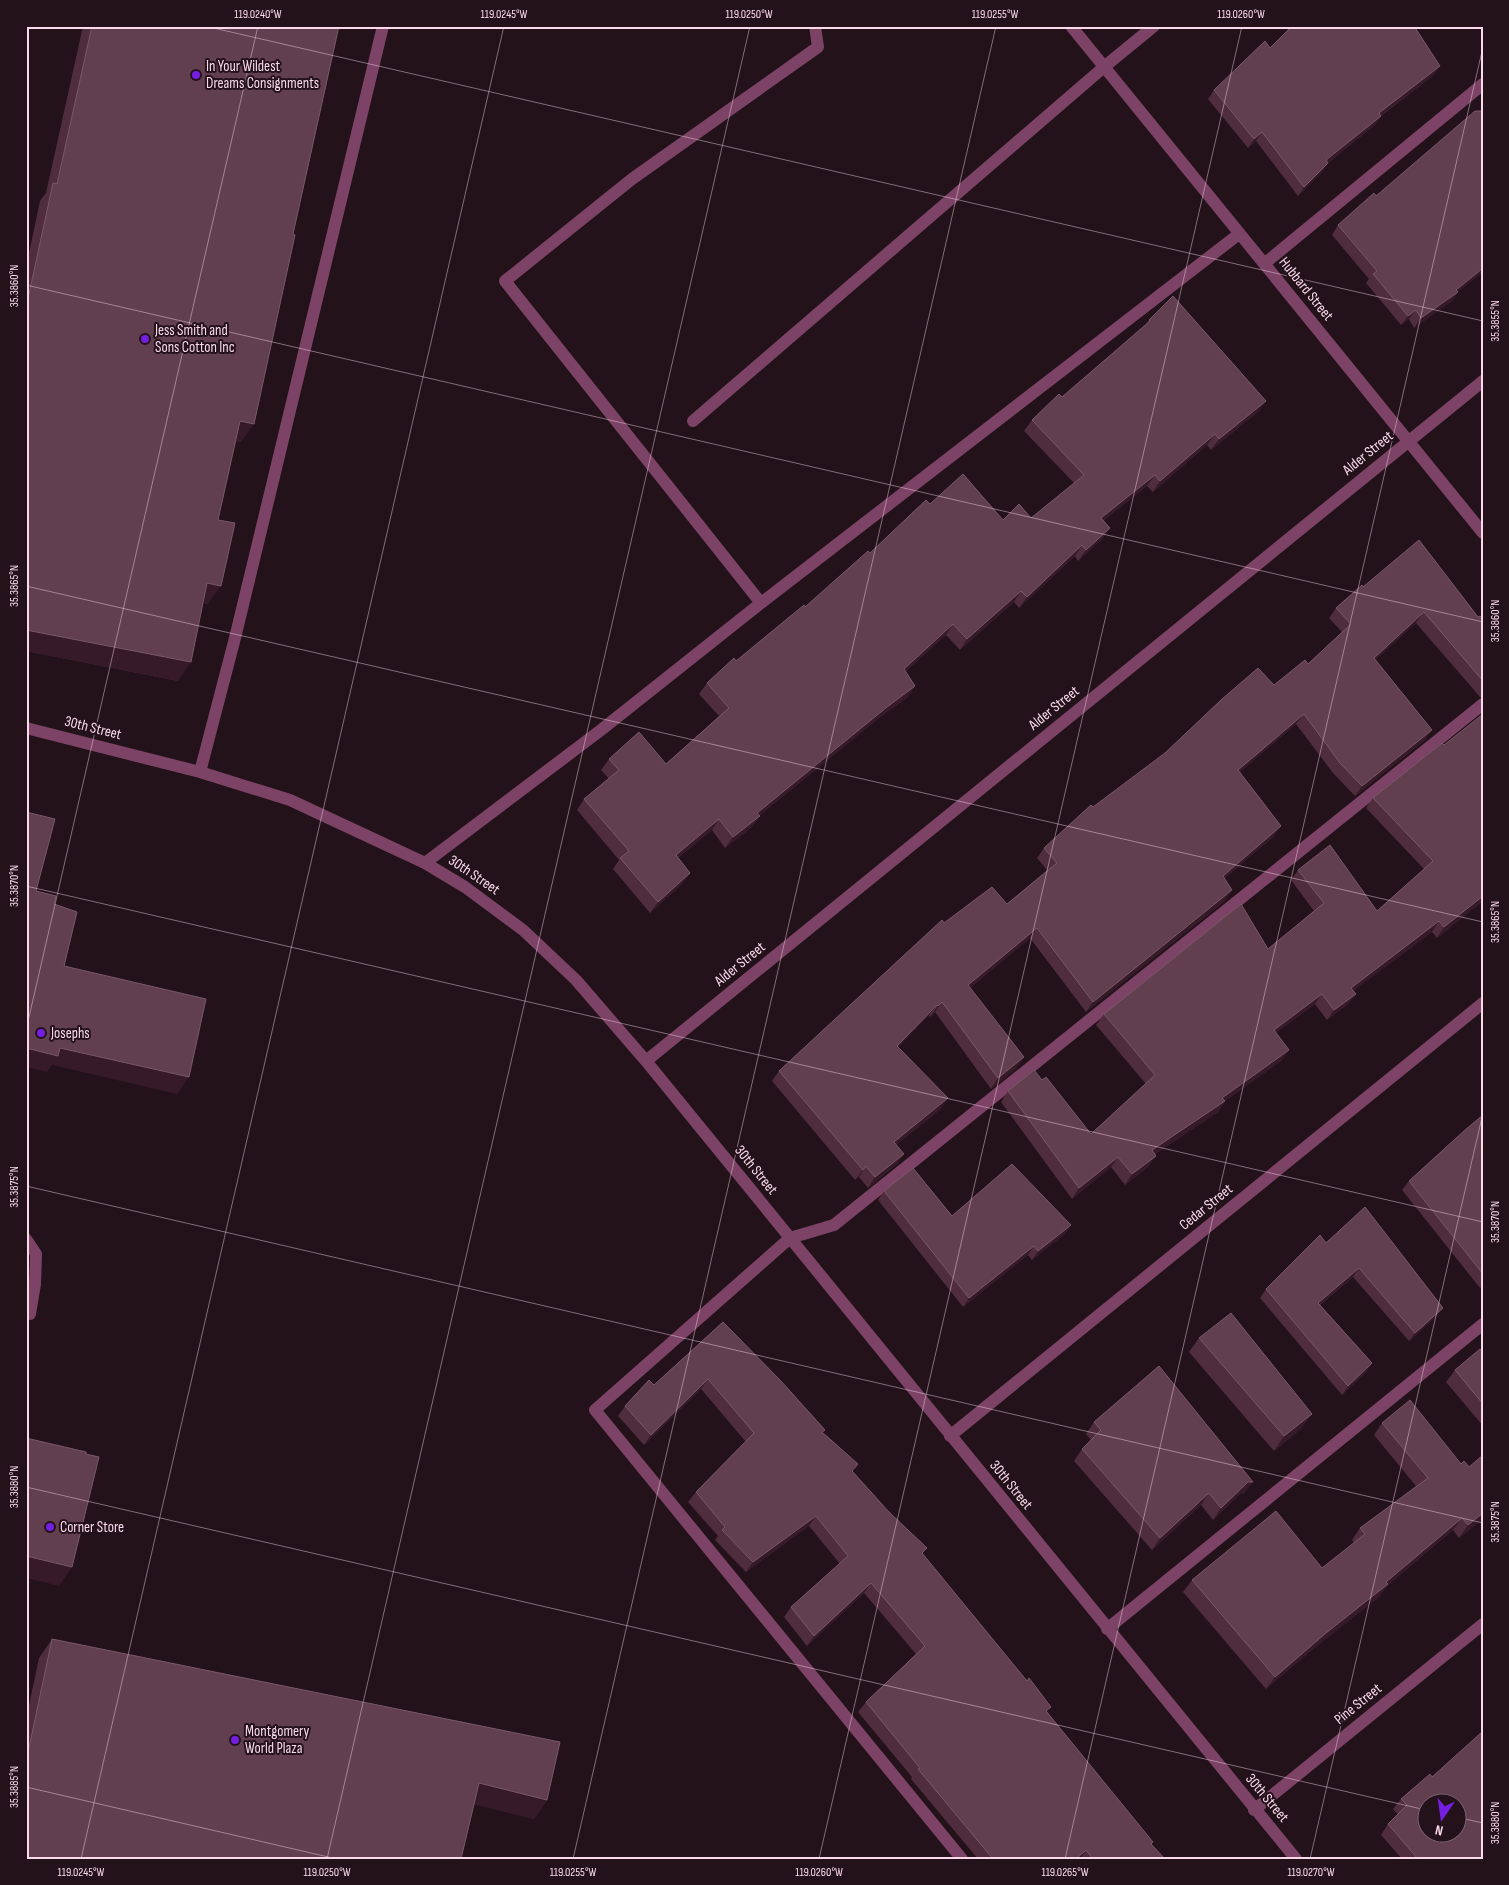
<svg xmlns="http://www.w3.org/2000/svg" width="1509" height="1885" viewBox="0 0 1509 1885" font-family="'Sofia Sans Condensed',sans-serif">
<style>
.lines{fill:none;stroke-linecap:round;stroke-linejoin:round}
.minor{stroke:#7c4366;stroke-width:12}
.wall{fill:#4f2d3c}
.shaded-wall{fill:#361a27}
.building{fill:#613f4f;stroke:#795867;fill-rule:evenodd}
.ticks{fill:none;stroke:#fad9eb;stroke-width:1;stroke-opacity:0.45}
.poi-dot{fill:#741ee1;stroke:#23121a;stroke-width:2}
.labels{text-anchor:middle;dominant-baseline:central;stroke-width:4;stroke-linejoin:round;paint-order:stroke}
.poi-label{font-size:15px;fill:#fad9eb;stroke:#23121a;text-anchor:start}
.street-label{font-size:15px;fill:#fad9eb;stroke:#23121a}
.neatline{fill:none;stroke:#fad9eb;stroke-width:2}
.ticks-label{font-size:12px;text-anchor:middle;fill:#fad9eb}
</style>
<rect width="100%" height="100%" fill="#23121a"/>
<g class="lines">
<path class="minor" d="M1071,26l412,507
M1264,264l219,-180
M693,421l411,-354 50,-41
M761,603l-256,-322 127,-102 186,-132 -3,-21
M26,728l174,44 90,28 135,63 40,24 58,43 53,50 70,81 650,798
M200,772l35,-134 148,-612
M425,863l176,-133 160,-127 478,-369
M646,1061l837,-680
M26,1239l10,15 -1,30 -5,30
M950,1436l533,-433
M1107,1629l376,-305
M1254,1810l229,-186
M962,1859l-367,-449 195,-172 44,-13 649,-521"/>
</g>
<path class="wall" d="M83,26h256l-98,416 -6,-1 -17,79 -10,84 -5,-1 -25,78 -152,-30v-384l14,-66 6,-8z
M1270,48l164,27 -53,41 -6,9 -47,38 -6,9 -24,24 -42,-55 -8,7 -40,-49 6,-9z
M1338,225l119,68 -5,8 -38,27 -5,-9 -8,6 -35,-42 3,-4 -37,-44z
M1149,320l109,92 -47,38 -4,-5 -54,47 -6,-6 -44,35 7,7 -8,11 -24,22 -3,-5 -56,52 -5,-6 -54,48 -14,-15 -41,37 10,14 -7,11 -29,21 -120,98 -7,11 -27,21 -13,-18 -34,28 12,15 -8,11 -32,29 -37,-44 6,-9 -42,-50 7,-11 25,-20 -8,-9 8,-11 57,5 53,-48 -20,-22 8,-11 29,-22 69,-54 125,-103 73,16 28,-2 43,-35 -50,-52 8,-11 30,-23 83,-71z
M1363,587l120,32v78h-3l-64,-74 -41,37 50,80 -70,56 -22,-23 -37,-49 -56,48 34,64 -49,42v23l-139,111 -56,-74 -60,50 47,80 -26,21 -56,-77 -5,5 -1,-2 -31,32 43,62 -45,36 1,19 -29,24 -9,-11 -4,3 -83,-99 7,-10 165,-148 63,-19 40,-34 -10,-12 7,-10 49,-41 181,-122 34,-21 34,-32 -13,-14 7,-10z
M1444,745l39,156 -46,37 -5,-6 -79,59 3,3 -8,10 -21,16 -12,-16 -39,29 6,27 -57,41 -7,11 -63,42 -6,12 -24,19 -14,-18 -39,32 -71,-97 7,-11 34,-11 49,54 55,-50 -50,-59 8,-11 164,-65 46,-38 -23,-31 7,-10 79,41 47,-42 -58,-61 7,-10z
M1483,1115v171l-3,2 -78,-98 7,-9z
M884,1191l68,25 119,9 -6,9 -33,26 -4,-5 -65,52 -85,-107z
M1326,1243l111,73 -28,25 -56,-64 -33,28 52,58 -6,9 -24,23 -82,-97 6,-9z
M723,1322l100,111 29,38 71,83 229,291 13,14h-187l-67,-80 1,-2 -54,-65 8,-10 50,-48 -52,-61 -57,53 -23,-29 7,-10 49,-43 -31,-38 -63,46 -31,-32 3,-4 -30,-34 8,-10 50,-50 -45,-53 -57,56 -26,-29 7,-10 29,-21z
M1199,1338l103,90 -28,23 -85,-99z
M1483,1353v73l-37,-44 9,-12z
M1094,1422l150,72h-4l-27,26 -12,-15 -49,45 -78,-89 8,-12 9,-9 -5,-6z
M1382,1423l101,96 -24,19 -6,-8 -66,56 -8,11 -61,48 -52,44 -83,-97 9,-12 130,-12 32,-25 -2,-3 8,-12 56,-42 -42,-51z
M52,1639l495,161 -13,19 -60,-15 -448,55v-140l13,-61z
M1401,1799l82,60h-81l-21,-24 7,-11 10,-10 -5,-5z"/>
<path class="shaded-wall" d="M1440,66l-6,9 -62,47 7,-9z
M1381,116l-6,9 -55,44 6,-9z
M1262,132l-6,9 -8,7 6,-9z
M1328,163l-6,9 -24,24 6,-9z
M1483,268v4l-26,21 -5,8 -38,27 7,-10 35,-28z
M1416,310l-7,9 -8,6 7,-9z
M1266,401l-8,11 -47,38 8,-11z
M240,421l14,3 -13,18 -14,-3z
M1215,434l-8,11 -54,47 7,-11z
M1155,475l-8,11 -54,43 8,-11z
M1110,528l-8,11 -24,22 8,-11z
M1082,545l-7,11 -56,52 8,-11z
M207,583l14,3 -13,18 -14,-3z
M1021,591l-7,11 -54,48 7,-11z
M1424,612l-8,11 -50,45 8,-10z
M953,624l-7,11 -50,45 8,-11z
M26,630l165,32 -13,19 -152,-30z
M915,686l-7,11 -29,21 -130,106 8,-11 130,-106z
M1304,714l-8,10 -65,56 7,-10z
M1432,730l-7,10 -70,56 7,-10z
M760,816l-8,11 -27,21 8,-11z
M719,819l-7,11 -44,36 8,-11z
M1281,826l-7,10 -58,50 7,-10z
M690,873l-8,11 -32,29 8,-11z
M1232,890l-7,11 -139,111 7,-10z
M1483,896v5l-46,37 7,-11z
M1439,921l-7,11 -88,66 7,-10z
M1037,928l-7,10 -69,58 7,-11z
M1322,994l-7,10 -48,36 7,-10z
M1356,994l-8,10 -21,16 7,-10z
M942,1002l-7,10 -5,5 8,-11z
M937,1005l-8,10 -39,41 7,-10z
M26,1048h34l129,29 -12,17 -125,-29 -5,7 -21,-5z
M1289,1050l-7,10 -67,48 7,-10z
M1024,1057l-7,11 -26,21 7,-11z
M948,1098l-7,11 -54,43 7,-10z
M1225,1101l-7,11 -74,49 8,-11z
M904,1154l-7,10 -29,24 7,-11z
M1156,1156l-7,10 -24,19 7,-11z
M1118,1157l-7,10 -39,32 7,-11z
M866,1166l-7,11 -4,3 8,-10z
M1071,1225l-6,9 -33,26 6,-9z
M1034,1246l-6,9 -65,52 6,-9z
M1359,1268l-6,9 -41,34 6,-8z
M1443,1308l-6,8 -28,25 6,-8z
M1372,1363l-6,9 -24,23 6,-9z
M708,1379l-7,10 -57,56 7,-10z
M1312,1414l-10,14 -28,23 10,-15z
M1248,1482h5l-9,12h-4l-27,26 8,-12z
M1209,1493l-8,12 -49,45 8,-12z
M1483,1513v6l-24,19 9,-13z
M816,1516l-7,10 -63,46 7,-10z
M1462,1518l-9,12 -66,56 -8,11 -61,48 -52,44 9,-12 111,-95z
M26,1556l46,11 -13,19 -33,-8z
M871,1583l-7,10 -57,53 7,-10z
M479,1783l68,17 -13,19 -68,-17z
M1086,1850l-6,9h-4z"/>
<path class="building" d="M92,26h247l-46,208 2,1 -41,189 -14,-3 -22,99 17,3 -14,63 -14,-3 -16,79 -165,-32v-322l27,-125 4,1z
M1292,26h122l26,40 -61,47 2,3 -55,44 2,3 -24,24 -42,-55 -8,7 -40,-49 51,-49 5,7z
M1475,111h8v157l-27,22 2,2 -37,26 -5,-8 -8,6 -35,-42 4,-3 -39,-46 36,-32 2,3z
M1173,296l93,105 -47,38 -4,-5 -55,47 -5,-6 -54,43 9,10 -24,22 -4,-5 -55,52 -6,-6 -54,48 -14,-15 -49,45 11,17 -28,21 -130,106 3,3 -27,21 -14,-18 -43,36 14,18 -32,29 -38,-44 9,-7 -45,-52 35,-29 -10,-11 30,-27 27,32 63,-56 -22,-25 27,-25 2,3 68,-56 1,2 63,-56 2,2 56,-53 4,4 33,-30 40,46 16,-16 12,14 53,-43 -52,-55 27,-26 3,3 88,-76 -1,-1z
M1419,540l59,77 2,-1 3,3v62l-59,-69 -50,46 58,72 -70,56 -22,-23 -36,-49 -66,56 43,56 -58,50 9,14 -139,112 -56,-74 -69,57 56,72 -26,21 -56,-76 -4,4 -1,-1 -40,41 51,52 -54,44 10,12 -29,23 -9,-11 -3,4 -84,-99 163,-151 2,3 48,-36 15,17 50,-41 -13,-15 47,-43 2,2 72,-54 56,-53 37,-32 16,17 31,-25 3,4 43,-40 -15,-16 26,-23 1,2z
M1483,714v182l-39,31 -5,-6 -88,67 5,6 -22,16 -12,-16 -48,36 15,20 -67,48 3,3 -73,49 4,6 -24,18 -14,-17 -39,31 -71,-97 26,-21 8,10 4,-3 45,57 64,-59 -51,-61 137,-110 27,45 56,-46 -26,-33 32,-25 47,66 56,-50 -60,-63 69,-55 2,2z
M26,812l29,7 -19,72 20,5 -2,8 23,8 -13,54 142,33 -17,78 -129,-29 -2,8 -32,-8z
M1483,1115v159l-74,-93 56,-51z
M1012,1164l59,61 -33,26 -4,-5 -65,52 -85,-107 29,-23 39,48z
M1365,1207l78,101 -28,25 -56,-65 -41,35 54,60 -24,23 -82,-97 54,-54 6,8z
M1231,1313l81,101 -28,22 -85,-98z
M723,1322l58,59 44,49 -3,2 36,32 -6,7 37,41 38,36 -5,5 105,128 2,-3 22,29 -5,4 107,131 -2,2 14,15h-72l-7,-9 -10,9h-83l-75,-90 2,-1 -54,-66 59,-56 -54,-63 -57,53 -23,-29 57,-51 -32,-40 -63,46 -31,-32 3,-3 -29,-35 58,-59 -46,-54 -57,56 -26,-29 24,-26 5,5z
M1480,1349l3,4v51l-28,-34z
M1159,1366l94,116h-5l-27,26 -12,-15 -49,45 -78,-89 19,-19 -7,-8z
M1410,1400l51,64 3,-3 5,6 14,-12v58l-15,12 -6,-7 -76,64 2,2 -62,49 -51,44 -83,-97 84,-69 46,57 43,-34 -5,-6 68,-50 -46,-55z
M26,1438l60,14v2l13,3 -27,110 -46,-11z
M52,1639l508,103 -13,58 -68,-17 -18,76h-435v-97z
M1483,1731v128h-65l-30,-35 19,-19 -6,-6 29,-25 2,3zM1426,1802h30v30h-30z"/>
<path class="ticks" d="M205,26l1278,295M26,285l1457,337M26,586l1457,336M26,886l1457,336M26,1030l232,-1004M26,1186l1457,337M26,1487l1400,323M26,1787l311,72M1456,1817l27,6M81,1859l423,-1833M327,1859l423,-1833M573,1859l423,-1833M819,1859l423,-1833M1065,1859l418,-1812M1310,1859l173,-746"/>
<g class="poi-dot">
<circle cx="196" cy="75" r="5"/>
<circle cx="145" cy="339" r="5"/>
<circle cx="41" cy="1033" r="5"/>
<circle cx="50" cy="1527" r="5"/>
<circle cx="235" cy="1740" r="5"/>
</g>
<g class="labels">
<g class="poi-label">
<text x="206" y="66">In Your Wildest<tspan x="206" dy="17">Dreams Consignments</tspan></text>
<text x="155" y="330">Jess Smith and<tspan x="155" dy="17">Sons Cotton Inc</tspan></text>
<text x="51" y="1033">Josephs</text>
<text x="60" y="1527">Corner Store</text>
<text x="245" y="1731">Montgomery<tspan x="245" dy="17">World Plaza</tspan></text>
</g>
<g class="street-label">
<text transform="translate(1306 289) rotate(51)">Hubbard Street</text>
<text transform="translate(1368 453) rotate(-39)">Alder Street</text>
<text transform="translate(1054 708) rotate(-39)">Alder Street</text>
<text transform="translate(93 728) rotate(14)">30th Street</text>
<text transform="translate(474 875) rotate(34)">30th Street</text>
<text transform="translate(740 964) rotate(-39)">Alder Street</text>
<text transform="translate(756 1170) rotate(51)">30th Street</text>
<text transform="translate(1206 1207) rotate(-39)">Cedar Street</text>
<text transform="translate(1011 1485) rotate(51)">30th Street</text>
<text transform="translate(1358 1704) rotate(-39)">Pine Street</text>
<text transform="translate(1267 1798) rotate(50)">30th Street</text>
</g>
</g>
<rect width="1509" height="1885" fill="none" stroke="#23121a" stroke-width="55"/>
<g transform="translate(1442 1818) rotate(193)"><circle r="24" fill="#23121a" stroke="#79626e"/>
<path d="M0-4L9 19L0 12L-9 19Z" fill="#741ee1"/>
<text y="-8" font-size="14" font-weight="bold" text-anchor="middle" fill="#fad9eb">N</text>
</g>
<rect x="28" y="28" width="1454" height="1830" class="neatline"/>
<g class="ticks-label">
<text x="258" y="18">119.0240°W</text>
<text x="504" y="18">119.0245°W</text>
<text x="749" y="18">119.0250°W</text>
<text x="995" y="18">119.0255°W</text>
<text x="1241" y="18">119.0260°W</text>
<text transform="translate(14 286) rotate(-90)" y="4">35.3860°N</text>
<text transform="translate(1495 321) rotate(-90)" y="4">35.3855°N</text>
<text transform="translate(14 586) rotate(-90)" y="4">35.3865°N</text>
<text transform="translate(1495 621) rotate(-90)" y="4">35.3860°N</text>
<text transform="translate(14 886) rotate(-90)" y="4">35.3870°N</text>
<text transform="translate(1495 922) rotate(-90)" y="4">35.3865°N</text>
<text transform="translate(14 1187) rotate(-90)" y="4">35.3875°N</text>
<text transform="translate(1495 1222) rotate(-90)" y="4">35.3870°N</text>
<text transform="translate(14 1487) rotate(-90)" y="4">35.3880°N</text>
<text transform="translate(1495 1522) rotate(-90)" y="4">35.3875°N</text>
<text transform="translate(14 1787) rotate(-90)" y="4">35.3885°N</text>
<text transform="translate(1495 1823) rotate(-90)" y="4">35.3880°N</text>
<text x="81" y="1876">119.0245°W</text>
<text x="327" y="1876">119.0250°W</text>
<text x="573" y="1876">119.0255°W</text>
<text x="819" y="1876">119.0260°W</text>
<text x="1065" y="1876">119.0265°W</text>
<text x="1311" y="1876">119.0270°W</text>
</g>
</svg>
